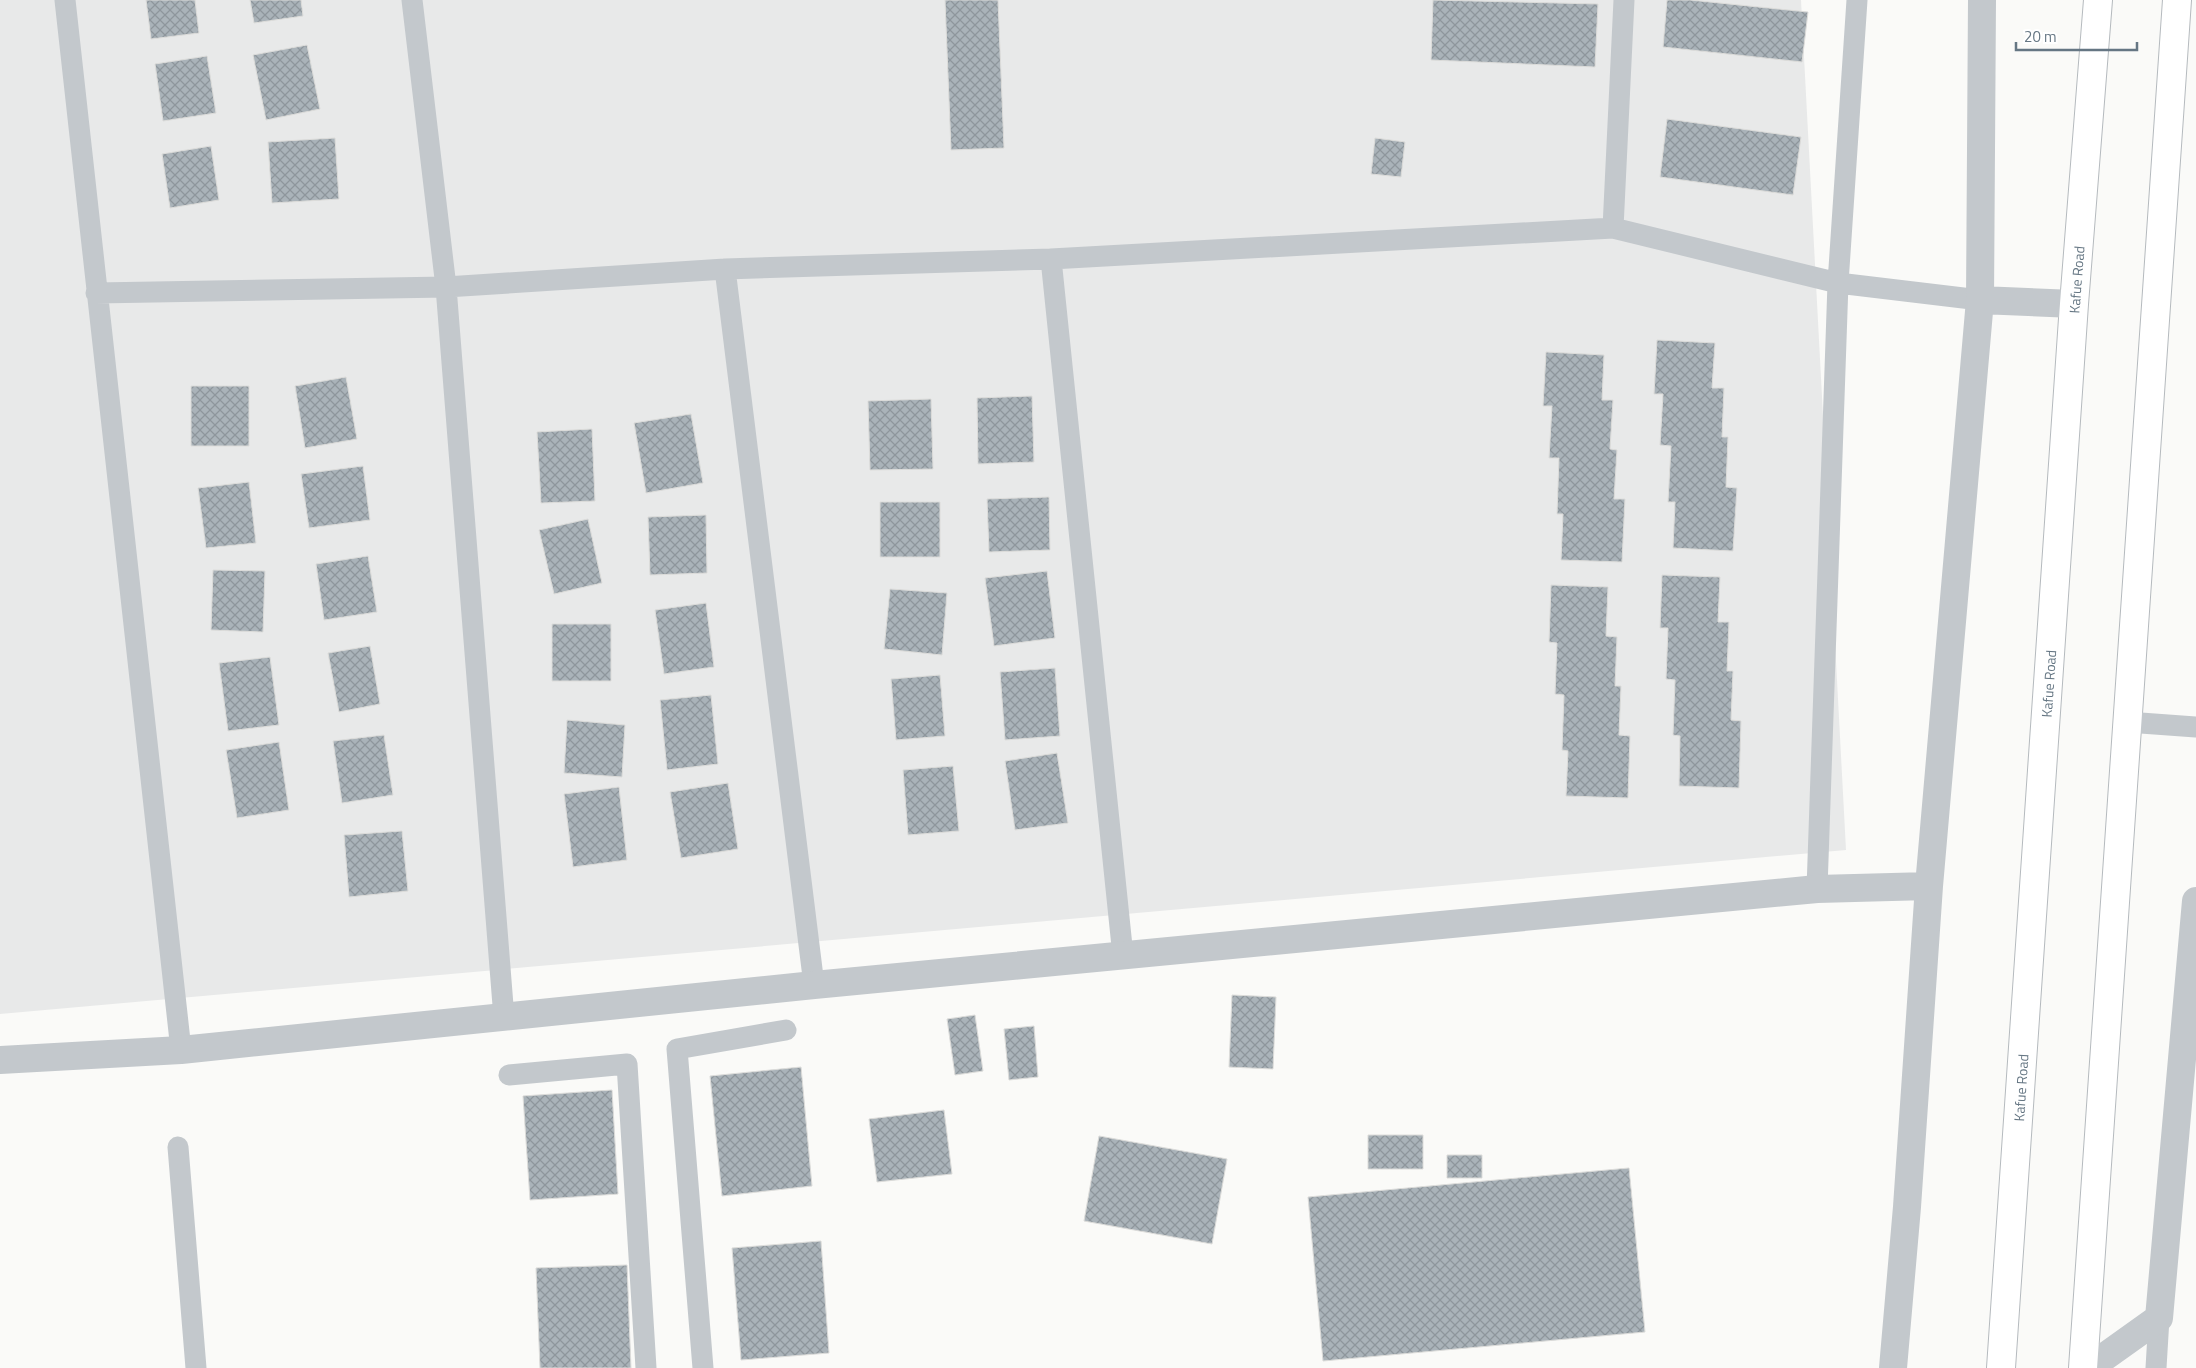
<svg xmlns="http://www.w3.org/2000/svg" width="2196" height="1368" viewBox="0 0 2196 1368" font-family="'Titillium Web',sans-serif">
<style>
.built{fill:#e8e9e9}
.building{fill:url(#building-cross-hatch);stroke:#dcdcda}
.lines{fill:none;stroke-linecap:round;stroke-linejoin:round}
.primary-casing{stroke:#b5babe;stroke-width:30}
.lane{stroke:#c3c8cc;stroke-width:21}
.street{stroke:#c3c8cc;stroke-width:28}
.primary{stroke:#fff;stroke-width:28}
.labels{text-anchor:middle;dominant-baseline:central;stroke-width:5;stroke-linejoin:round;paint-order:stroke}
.street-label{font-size:14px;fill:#657683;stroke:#fff}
</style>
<defs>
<pattern id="building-cross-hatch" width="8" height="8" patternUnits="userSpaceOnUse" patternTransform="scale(1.25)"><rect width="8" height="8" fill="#aab3b9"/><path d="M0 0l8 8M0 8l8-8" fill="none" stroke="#8e969c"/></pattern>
</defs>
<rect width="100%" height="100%" fill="#fafaf8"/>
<path class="built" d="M0,0h1801l45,850 -1846,164z"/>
<path class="building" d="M146,0h49l4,33 -48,6z
M250,0h51l2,16 -49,7z
M945,0h53l6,148 -53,2z
M1433,0l165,4 -3,63 -164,-7z
M1667,0h23l118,12 -6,50 -139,-15z
M307,45l13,64 -54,11 -13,-65z
M207,56l9,57 -53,8 -8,-57z
M1667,119l134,18 -8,58 -133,-18z
M335,138l4,61 -67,4 -4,-61z
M1375,138l30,4 -4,35 -30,-3z
M211,146l8,54 -49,8 -8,-54z
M1657,340l58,3 -3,45h12l-2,49h6l-2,50 11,1 -4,63 -60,-3 2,-46h-7l3,-56 -11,-1 3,-51h-9z
M1546,352l58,3 -2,45h11l-3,49 7,1 -3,49h11l-3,63 -61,-2 2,-46h-6l2,-56h-10l3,-52h-9z
M346,377l11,62 -52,9 -10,-62z
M191,386h58v60h-58z
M1032,396l2,66 -56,2 -1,-66z
M931,399l2,70 -63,1 -2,-69z
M691,414l12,69 -57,10 -12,-70z
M592,429l3,72 -54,2 -4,-71z
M363,466l7,54 -61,8 -8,-54z
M249,482l7,61 -50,5 -8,-60z
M1049,497l1,53 -61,2 -2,-53z
M880,502h60v55h-60z
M706,515l1,58 -57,2 -2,-58z
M588,519l14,64 -48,11 -15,-64z
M368,556l9,56 -53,8 -8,-56z
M213,570l52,1 -2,61 -52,-2z
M1047,571l8,67 -61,8 -9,-68z
M1662,575l58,2 -2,45h11l-2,49h6l-2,49 10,1 -2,67 -60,-2 1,-50 -7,-1 2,-55 -9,-1 2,-51h-8z
M1551,585l57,2 -2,49 11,1 -2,49h6l-2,49 11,1 -2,62 -62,-2 2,-45 -6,-1 2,-55 -9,-1 2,-51 -8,-1z
M890,589l57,4 -5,62 -58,-6z
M706,603l8,64 -50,7 -9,-64z
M552,624h59v57h-59z
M370,646l10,58 -41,8 -11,-59z
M270,657l9,68 -51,6 -9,-68z
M1055,668l5,68 -55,4 -5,-68z
M940,675l5,61 -49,4 -5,-61z
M711,695l7,69 -51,6 -7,-70z
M567,720l58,5 -3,52 -58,-4z
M384,735l9,60 -51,8 -9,-62z
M279,742l10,68 -52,8 -11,-68z
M1057,753l11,70 -53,7 -10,-69z
M953,766l6,65 -51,4 -5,-65z
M728,783l10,66 -57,9 -11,-66z
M619,787l8,73 -54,7 -9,-73z
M402,831l6,60 -59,6 -5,-62z
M1232,995l44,2 -3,72 -44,-2z
M975,1015l8,56 -28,4 -8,-56z
M1034,1026l4,51 -29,3 -5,-51z
M801,1067l11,119 -90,10 -12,-120z
M612,1090l6,104 -88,6 -7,-104z
M944,1110l8,64 -75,8 -8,-63z
M1368,1135h55v34h-55z
M1099,1136l128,23 -15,85 -128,-23z
M1447,1155h35v23h-35z
M1629,1168l16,164 -322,29 -15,-164z
M821,1241l8,112 -88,7 -9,-112z
M627,1265l4,103h-91l-4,-100z"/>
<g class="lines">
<g class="primary-casing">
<g id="primary">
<path id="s1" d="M2001,1368l73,-1064 24,-304"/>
<path d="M2083,1368l94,-1368"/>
</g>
</g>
<path class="lane" d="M65,0l116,1050
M412,0l34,287 58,731
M1613,228l11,-228
M1051,259l72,697
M725,269l89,716
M96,293l350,-6 279,-18 326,-10 562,-31 225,55 142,17
M2127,722l69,5
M1817,889l21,-606 19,-283
M509,1075l118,-11 19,304
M178,1147l18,221
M703,1368l-26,-319 109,-19
M2156,1368l3,-50"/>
<path class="street" d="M1980,300l2,-300
M0,1060l181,-10 633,-65 1003,-96 112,-3
M1893,1368l14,-161 22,-321 51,-586 94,4
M2089,1368l70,-50 37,-417"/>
<use href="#primary" class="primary"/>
</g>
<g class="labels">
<g class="street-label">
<text stroke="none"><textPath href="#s1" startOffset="1091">Kafue Road</textPath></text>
<text stroke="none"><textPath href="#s1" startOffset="686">Kafue Road</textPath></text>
<text stroke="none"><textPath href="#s1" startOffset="281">Kafue Road</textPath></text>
</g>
</g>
<path d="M2016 42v8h121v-8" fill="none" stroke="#657683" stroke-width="2.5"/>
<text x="2024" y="42" font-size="15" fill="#657683" stroke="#ffffff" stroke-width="4" paint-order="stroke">20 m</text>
</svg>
